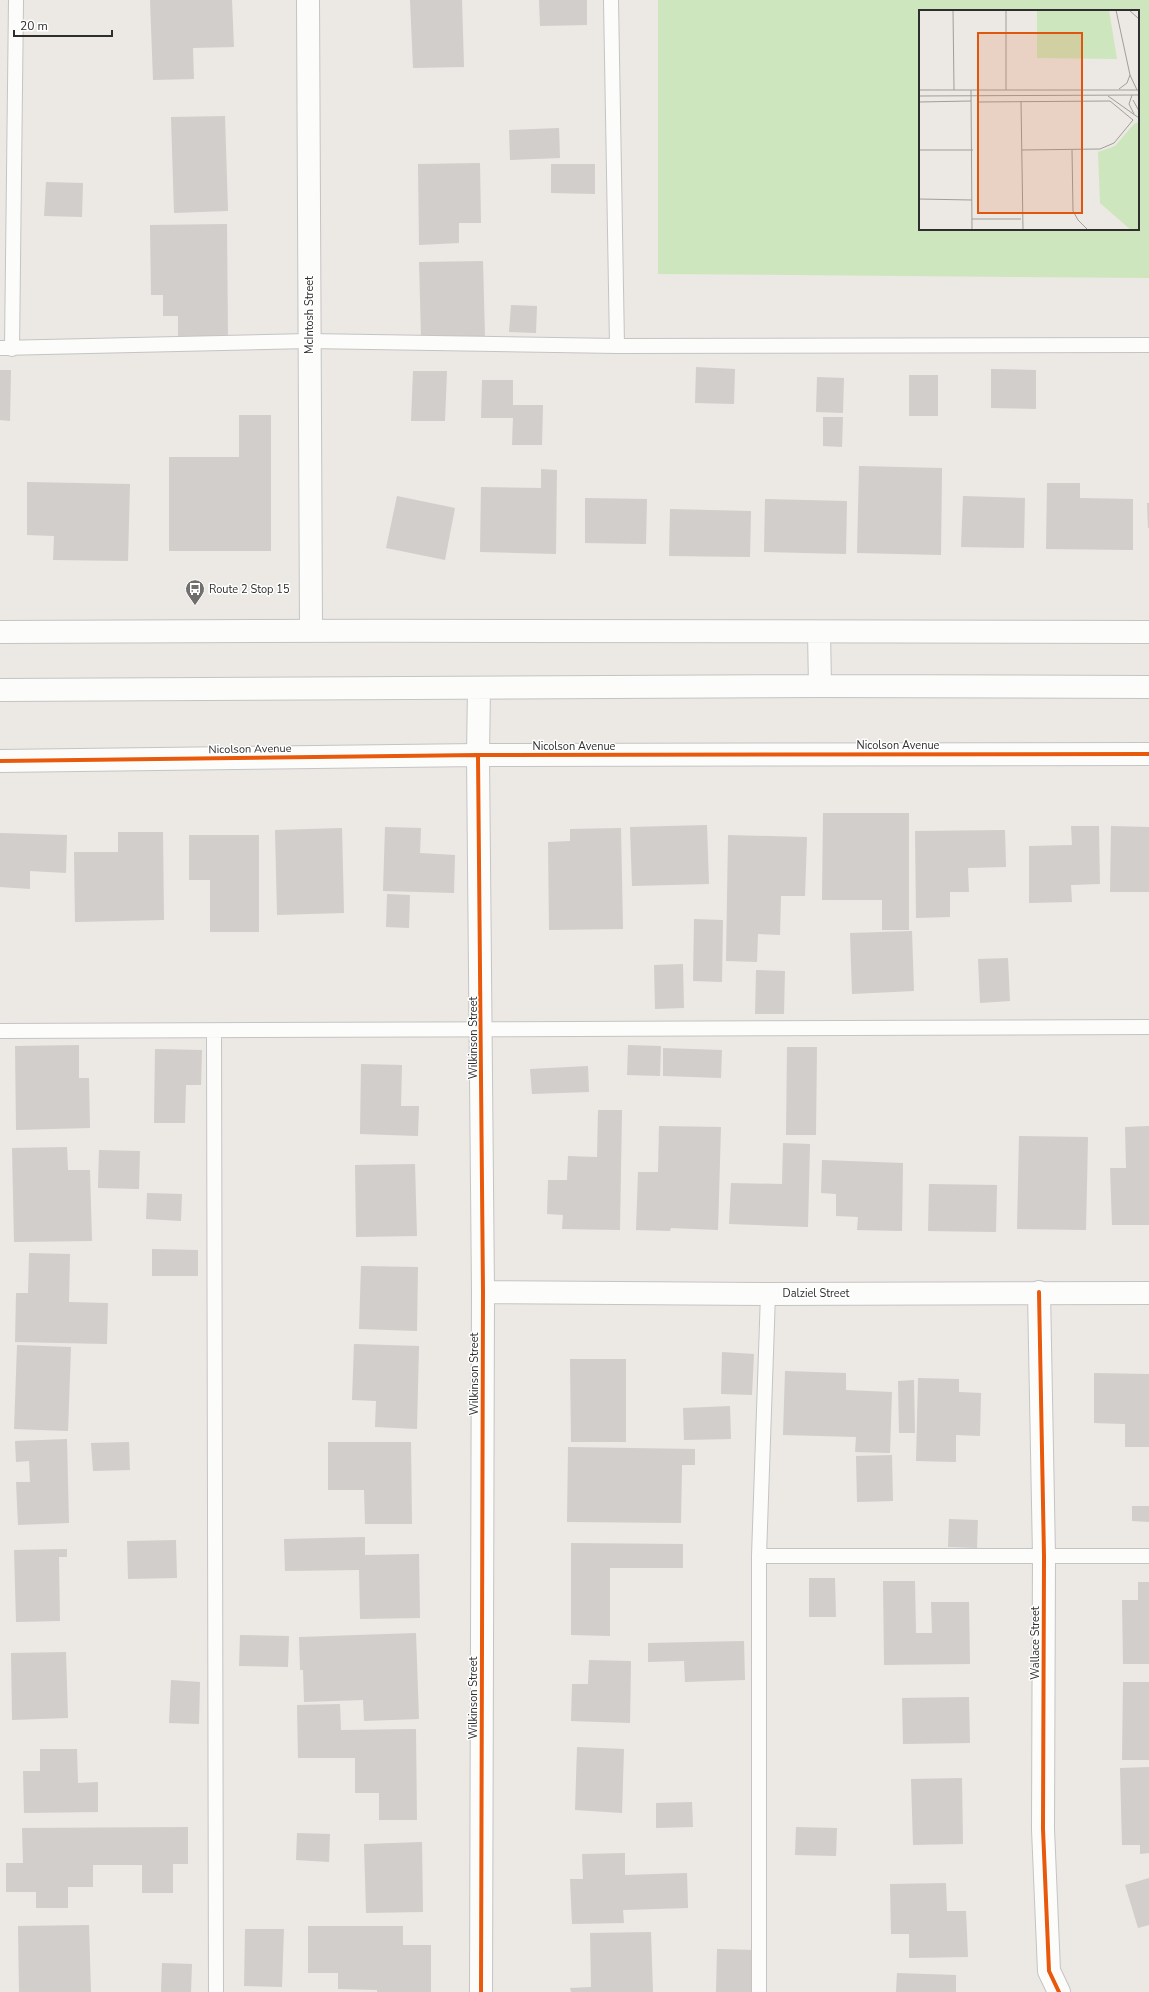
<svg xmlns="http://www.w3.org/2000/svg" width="1149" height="1992" viewBox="0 0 1149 1992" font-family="'Nunito Sans',sans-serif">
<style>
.green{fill:#cee6be;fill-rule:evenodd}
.building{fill:#d1cecb}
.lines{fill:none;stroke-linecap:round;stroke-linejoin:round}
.service-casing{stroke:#c5c4c5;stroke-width:16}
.minor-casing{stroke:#c5c4c5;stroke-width:24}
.secondary-casing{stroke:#c5c4c5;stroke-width:24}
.service{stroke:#fcfcfb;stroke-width:14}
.minor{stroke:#fcfcfb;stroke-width:22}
.secondary{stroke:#fcfcfb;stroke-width:22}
.cycleway-casing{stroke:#fff;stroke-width:6}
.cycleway{stroke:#e8590c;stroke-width:4}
.labels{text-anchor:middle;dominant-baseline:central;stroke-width:3;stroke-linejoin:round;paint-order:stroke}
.street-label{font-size:11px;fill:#2e2e2e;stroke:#fff}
.poi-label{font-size:11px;fill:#2e2e2e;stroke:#fff;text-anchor:start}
.inset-road{fill:none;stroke:#a09e9b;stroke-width:1}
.view{fill:#df570e;fill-opacity:0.15;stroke:#df570e;stroke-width:2}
.inset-edge{fill:none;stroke:#2e2e2e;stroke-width:2}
</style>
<rect width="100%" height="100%" fill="#ece8e4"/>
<path class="green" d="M658,0h491v278l-491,-4zM920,11h218v218h-218z"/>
<path class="building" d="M150,0h82l2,47 -41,1 1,31 -41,1z
M410,0h52l2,67 -51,1z
M539,0h48v25l-47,1z
M225,116l3,95 -54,2 -3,-96z
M559,128l1,30 -50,2 -1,-30z
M480,163l1,60h-22v20l-40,2 -1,-81z
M551,164h44v30l-44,-1z
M46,182l37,1 -1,34 -38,-1z
M227,224l1,114h-50v-22h-15v-21h-12l-1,-70z
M483,261l2,76 -64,1 -2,-76z
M511,305l26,1 -1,27 -27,-1z
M696,367l39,2 -1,35 -39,-1z
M991,369l45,1v39l-45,-1z
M0,370h11l-1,51 -10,-1z
M413,371h34l-2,50h-34z
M909,375h29v41h-29z
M817,377l27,1 -1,35 -27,-1z
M482,380h31v25h30l-1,40h-30l1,-27h-32z
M239,415h32v136h-102v-94h70z
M823,417h20l-1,30 -19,-1z
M859,466l83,2 -1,87 -84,-2z
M541,469l16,1 -1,84 -76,-2 1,-65 60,1z
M27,482l103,2 -2,77 -75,-1 1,-24 -27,-1z
M1047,483h33v15l53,1v51l-87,-1z
M397,496l58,12 -10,52 -59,-12z
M963,496l62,2 -1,50 -63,-1z
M585,498l62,1 -1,45 -61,-1z
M765,499l82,2 -1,53 -82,-2z
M1147,503h2v25h-1z
M670,509l81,2 -1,46 -81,-1z
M823,813h86v117h-27v-30h-60z
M707,825l2,59 -77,2 -2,-59z
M1071,826h28l1,58 -29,1 1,17 -43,1v-57l43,-1z
M1111,826l38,1v65h-39z
M385,827l36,1 -1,25 35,2 -1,38 -71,-2z
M342,828l2,85 -67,2 -2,-85z
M621,828l2,101 -74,1 -1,-88 22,-1v-12z
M1005,830l1,37 -38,1 1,24h-19v25l-34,1 -1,-87z
M118,832h45l1,88 -89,2 -1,-70h44z
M0,833l67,2 -1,38 -36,-2v18l-30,-2z
M189,835h70v97h-49v-52h-21z
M728,835l79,2 -2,59h-24l-1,39 -22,-1 -1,28 -31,-1z
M387,894l23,1 -1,33 -23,-1z
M694,919l29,1 -1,62 -29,-1z
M912,931l2,60 -62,3 -2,-61z
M1008,958l2,43 -30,2 -2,-44z
M683,964l1,44 -29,1 -1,-44z
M756,970l29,1 -1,43h-29z
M79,1045v33h10l1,50 -74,2 -1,-84z
M628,1045l33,1 -1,30 -33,-1z
M787,1047h30l-1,88h-30z
M663,1048l59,2 -1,28 -58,-2z
M155,1049l47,1 -1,35h-15l-1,38h-31z
M361,1064l41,1 -1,41h18l-1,30 -58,-2z
M588,1066l1,26 -57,2 -2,-25z
M598,1110h24l-2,120 -58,-1 1,-14 -16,-1 1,-34h19l1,-24 29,1z
M659,1126l62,1 -3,103 -47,-2 -1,3 -34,-1 2,-58h20z
M1149,1126v99h-37l-2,-57h16l-1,-41z
M1019,1136l69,1 -2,93 -69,-1z
M783,1143l27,1 -2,83 -79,-3 2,-41 51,1z
M67,1147l1,23h22l2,71 -78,1 -2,-94z
M99,1150l41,1 -1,38 -41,-1z
M822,1160l81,3 -1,68 -45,-1 1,-13 -22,-1v-22l-15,-1z
M415,1164l2,72 -61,1 -1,-72z
M929,1184l68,1 -1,47 -68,-1z
M147,1193l35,1 -1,27 -35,-2z
M152,1249l46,1v26h-46z
M29,1253l41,1 -1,48 39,1 -1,41 -92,-2 1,-49h12z
M361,1266l57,1 -1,64 -58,-2z
M354,1344l65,2 -2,83 -42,-2 1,-26 -24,-1z
M17,1345l54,2 -3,84 -54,-2z
M722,1352l32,2 -2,41 -31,-1z
M570,1359h56v83h-55z
M785,1371l61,2v17l46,2 -2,61 -35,-1 1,-15 -73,-2z
M1094,1373l55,1v73h-24v-23l-31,-1z
M918,1378l41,1v13l22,1 -1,43 -24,-1v27l-40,-1z
M914,1380l1,53h-16l-1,-52z
M730,1406l1,33 -47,1 -1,-32z
M67,1439l2,84 -51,2 -2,-43h14l-1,-21 -13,1 -1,-21z
M129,1442l1,28 -37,1 -2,-28z
M328,1442h83l1,82h-47l-1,-34h-36z
M568,1447l127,2v16h-13l-1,58 -114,-1z
M892,1455l1,46 -36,1 -1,-46z
M1132,1506h17v16l-17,-1z
M949,1519l29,1 -1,28 -29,-1z
M365,1537v18l54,-1 1,64 -60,1 -1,-49 -74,1 -1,-32z
M176,1540l1,38 -49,1 -1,-38z
M571,1543l112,1v24h-73v68l-39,-1z
M67,1549v8h-8l1,64 -44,1 -2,-72z
M809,1578h26l1,39h-27z
M883,1581h32l1,52h16l-1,-31h38l1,62 -86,1z
M1138,1582h11v82h-26l-1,-64h16z
M416,1633l3,86 -55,2 -1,-21 -59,2 -1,-32h-3l-1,-33z
M240,1635l49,1 -1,31 -49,-1z
M744,1641l1,39 -60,2 -1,-21 -36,1v-19z
M66,1652l2,66 -56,2 -1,-67z
M589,1660l42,1 -1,62 -59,-2 1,-37h16z
M171,1680l29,2 -1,42 -30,-1z
M1123,1682h26v78h-27z
M969,1697l1,46 -67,1 -1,-46z
M340,1704l1,26 75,-1 1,91h-38v-27h-24v-35h-57l-1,-53z
M577,1747l47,2 -2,64 -47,-3z
M40,1749h37l1,34 20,-1v30l-74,1 -1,-42h17z
M1149,1767v86l-9,1v-9h-18l-2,-77z
M962,1778l1,66 -50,1 -2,-66z
M692,1802l1,25 -37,1v-25z
M188,1827v37h-15v29h-31v-28h-49v22h-25v21h-32v-16h-30v-29h17l-1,-35z
M796,1827l41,1 -1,28 -41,-1z
M297,1833l33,1 -1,28 -33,-2z
M422,1842l1,70 -57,1 -2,-69z
M625,1853v22l62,-2 1,35 -65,2 1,13 -52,1 -2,-45h13l-1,-25z
M1149,1878v47l-11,3 -13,-43z
M946,1883l1,28h19l2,46 -59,1v-24h-18l-1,-50z
M89,1925l2,67h-72l-1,-66z
M308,1926h95v19h28v47h-54v-2l-39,-1v-16h-30z
M245,1929h39l-2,58 -38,-1z
M651,1932l2,60h-82l-1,-4 21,-1 -1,-54z
M717,1949l40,1 -1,42h-40z
M162,1963l30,1 -1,28h-30z
M897,1973l59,2v17h-60z"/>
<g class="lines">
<g class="service-casing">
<path id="service" d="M611,0l6,346
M0,348l309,-7 308,5 532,-1
M12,349l4,-349
M0,1031l1149,-4
M214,1031l2,961
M759,1556h390
M759,1992v-436l9,-262"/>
</g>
<g class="minor-casing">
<path id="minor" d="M308,0l3,630
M478,755l5,537 -2,700
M0,761l478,-6 671,-1
M483,1292l285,2 381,-1
M1039,1292l5,264 -1,273 6,142 10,21"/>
</g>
<g class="secondary-casing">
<path id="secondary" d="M0,632c383,-3 766,0 1149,0
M819,632l1,54
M0,690l820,-4 329,1
M478,755l1,-67"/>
</g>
<use href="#service" class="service"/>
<use href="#minor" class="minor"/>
<use href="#secondary" class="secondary"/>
<g class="cycleway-casing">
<path id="cycleway" d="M478,755l5,537 -2,700
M0,761l478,-6 671,-1
M1039,1292l5,264 -1,273 6,142 10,21"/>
</g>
<use href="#cycleway" class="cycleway"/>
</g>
<defs>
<g id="bus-pin" transform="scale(1)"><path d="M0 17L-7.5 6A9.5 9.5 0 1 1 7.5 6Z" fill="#706f6e" stroke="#fff"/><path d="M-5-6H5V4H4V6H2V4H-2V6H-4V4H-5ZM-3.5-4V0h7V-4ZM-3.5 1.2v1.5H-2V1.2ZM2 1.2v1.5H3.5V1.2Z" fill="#fff"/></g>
</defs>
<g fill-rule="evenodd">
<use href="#bus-pin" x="195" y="589"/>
</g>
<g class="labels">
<g class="street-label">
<text transform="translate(309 315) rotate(-90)">McIntosh Street</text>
<text x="898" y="745">Nicolson Avenue</text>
<text x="574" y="746">Nicolson Avenue</text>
<text transform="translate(250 749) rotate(-1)">Nicolson Avenue</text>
<text transform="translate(473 1038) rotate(-90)">Wilkinson Street</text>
<text x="816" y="1293">Dalziel Street</text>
<text transform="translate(474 1374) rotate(-90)">Wilkinson Street</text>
<text transform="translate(1035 1643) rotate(-90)">Wallace Street</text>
<text transform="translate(473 1698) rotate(-90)">Wilkinson Street</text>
</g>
<g class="poi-label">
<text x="209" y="589">Route 2 Stop 15</text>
</g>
</g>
<g transform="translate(919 10)">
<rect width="220" height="220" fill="#ece8e4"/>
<path d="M118,0h72l8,49 -80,-1zM220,112v108h-8l-31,-27 -2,-51 17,-6 19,-22z" fill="#cee6be"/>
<path class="inset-road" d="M34,0l1,80M87,0v80M197,0l14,65M210,0l10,9M211,65l7,15M200,79l8,-6 3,-8M0,80h220M52,80l1,140M213,85l-3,9 5,10M0,86l220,-1M189,86l31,22M214,90l6,11M102,91l2,129M0,92l52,-1M59,92l132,-1 23,19M0,140h54M103,140l78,-1 14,-6 19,-23M153,140l1,61 5,9 10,10M0,189l53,1M53,209h49"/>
<path class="view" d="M59,23h104v180h-104z"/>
<rect width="220" height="220" class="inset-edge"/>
</g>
<path d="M14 30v6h98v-6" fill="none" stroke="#2e2e2e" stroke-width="2"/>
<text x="20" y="30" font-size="12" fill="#2e2e2e" stroke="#ffffff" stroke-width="3" paint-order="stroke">20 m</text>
</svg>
